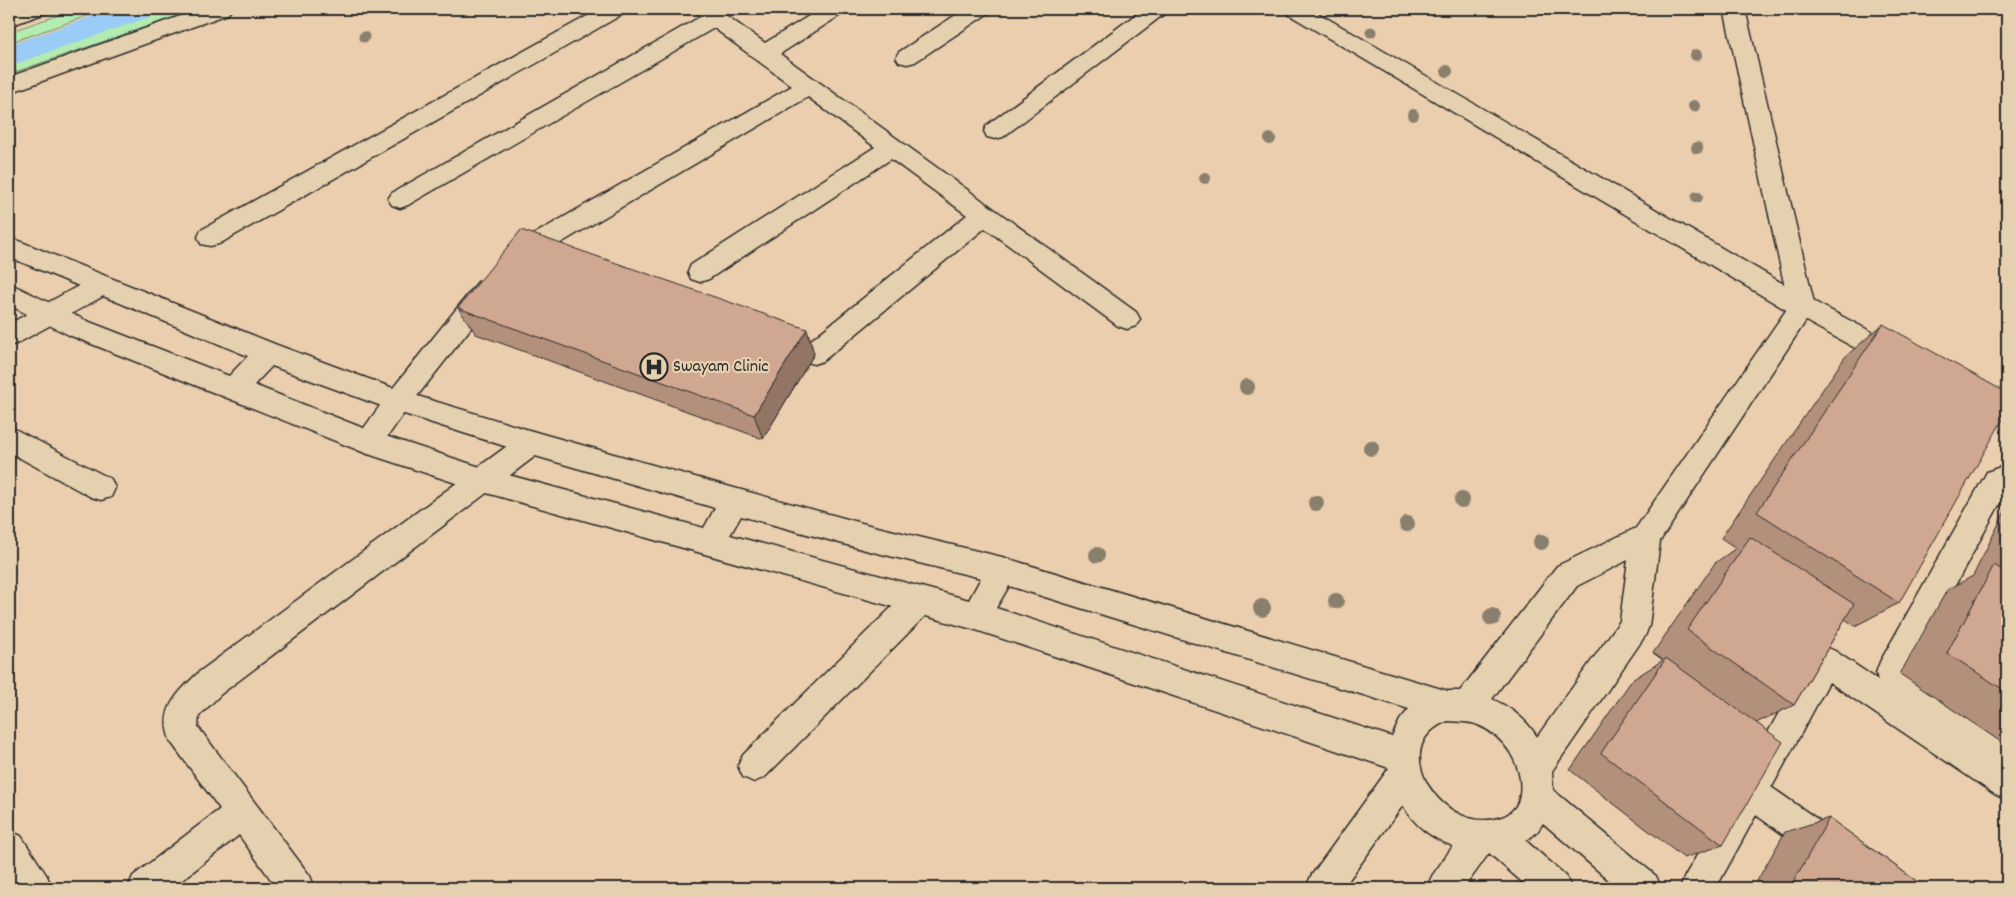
<svg xmlns="http://www.w3.org/2000/svg" width="2016" height="897" viewBox="0 0 2016 897" font-family="Dekko,sans-serif">
<style>
.green{fill:#b3ecb0;stroke:#6f8c6e}
.lines{fill:none;stroke-linecap:round;stroke-linejoin:round}
.canal{fill:#9bcbf7;fill-rule:evenodd}
.minor-casing{stroke:#2b2b2b;stroke-width:3}
.tertiary-casing{stroke:#2b2b2b;stroke-width:3}
.minor{fill:#e5d1af;fill-rule:evenodd}
.tertiary{fill:#e5d1af;fill-rule:evenodd}
.tree{fill:#897f6d}
.wall{fill:#b3907c;stroke:#2b2b2b}
.shaded-wall{fill:#927565;stroke:#2b2b2b}
.building{fill:#d0a790;stroke:#2b2b2b}
.labels{text-anchor:middle;dominant-baseline:central;stroke-width:4.5;stroke-linejoin:round;paint-order:stroke}
.poi-label{font-size:18px;fill:#2b2b2b;stroke:#e5d1af;text-anchor:start}
</style>
<rect width="100%" height="100%" fill="#ebcead"/>
<filter id="ink" filterUnits="userSpaceOnUse"><feTurbulence type="fractalNoise" baseFrequency=".02" numOctaves="2"/><feDisplacementMap in="SourceGraphic" scale="10" xChannelSelector="R" yChannelSelector="G"/><feConvolveMatrix kernelMatrix="1 2 1 2 8 2 1 2 1" color-interpolation-filters="sRGB"/></filter>
<g filter="url(#ink)">
<path class="green" d="M76,9h31l-98,34v-11z
M167,9h31l-189,65v-9z"/>
<g class="lines">
<path class="canal" d="M113,9h43l-4,7 -143,50v-21z"/>
<g class="minor-casing">
<path id="minor" d="M600,9h27l-4,5 -404,230 -9,2 -9,-2 -3,-7 3,-7z
M693,9h24l48,34 55,-34h25l-3,5 -62,40 356,258 4,7 -4,7 -9,3 -9,-3 -133,-98 -162,133 -9,3 -9,-3 -4,-8 4,-8 162,-130 -76,-56 -182,120 -9,3 -9,-3 -3,-7 3,-7 184,-118 -67,-50 -266,157c-12,10 -18,19 -35,14l-3,-7 3,-7 17,-14 268,-154 -78,-58 -306,177 -8,3 -8,-3 -4,-6 4,-6 308,-176z
M965,9h26l-4,5 -72,48 -8,2 -8,-2 -3,-5 3,-5z
M1143,9h25l-4,5 -161,123 -8,2 -8,-2 -3,-6 3,-6z
M1284,9h27l500,291 95,50 4,8 -4,8 -9,3 -9,-3 -95,-52 -505,-300z
M100,276l9,3 4,7 -4,7 -91,50 -9,3v-22l82,-45z
M487,279l9,3 4,7 -4,7 -89,113 -29,41 -10,4 -10,-4 -4,-8 35,-49 89,-111z
M9,426l102,53 4,9 -4,9 -10,3 -10,-3 -82,-45z
M532,431l10,4 4,8 -4,8 -321,243 -22,22 -1,11 112,149 5,12h-38l-38,-53 -67,53h-44l5,-12 87,-67 -49,-67c-14,-32 7,-49 28,-70l323,-237z
M2003,466l4,1v25h-1l-97,178 98,65v65l-11,-5 -167,-113 -56,103 -2,2 128,89 5,12h-46l-102,-73 -40,73h-36l5,-12 43,-74 10,-4 -2,-5 5,-11 7,-3 -2,-5 5,-11 62,-112 11,-5 11,5 43,29 -2,-7 4,-11 107,-190z
M919,587l11,4 4,10 -4,10 -165,166 -11,5 -11,-5 -5,-11 5,-11 165,-164z
M9,831l12,5 26,40 5,12h-37l-6,-10z"/>
</g>
<g class="tertiary-casing">
<path id="tertiary" d="M16,9h31l-4,5 -34,12v-15z
M200,9h32l-4,5 -219,79v-16z
M1724,9h21l70,298 -155,234 -11,85 -4,10 -93,135 1,19 103,86 5,12h-43l-75,-65 -6,9 -11,9 40,35 5,12h-42l-40,-35 -25,35h-37l5,-12 21,-30c-22,-8 -39,-21 -50,-41l-60,83h-37l5,-12 78,-108 -413,-138 -493,-138 -115,-38 -299,-119 -60,-30v-22l78,38 142,55 19,-20 -239,-99v-20l268,108 124,46 131,40 202,57 135,37 133,32 446,134h12l97,-125 79,-38 153,-222zM272,366l126,46 134,43 183,53 -11,20 -221,-60 -110,-36 -119,-47zM741,516l128,35 112,27 -12,22 -239,-65zM1628,560l-8,61 -83,116c-10,-17 -27,-30 -45,-38l85,-113zM1009,586l400,123 -9,11 -8,17 -396,-129zM1448,721c10,1 21,0 30,4 27,11 46,41 42,70 -1,9 -8,19 -18,22 -59,21 -119,-72 -54,-96z"/>
</g>
<use href="#minor" class="minor"/>
<use href="#tertiary" class="tertiary"/>
</g>
<g class="tree">
<circle cx="1371" cy="32" r="5.5"/>
<circle cx="364" cy="37" r="5.5"/>
<circle cx="1696" cy="55" r="6"/>
<circle cx="1447" cy="71" r="6"/>
<circle cx="1694" cy="106" r="6"/>
<circle cx="1413" cy="115" r="6"/>
<circle cx="1270" cy="139" r="6"/>
<circle cx="1697" cy="148" r="6"/>
<circle cx="1205" cy="178" r="6"/>
<circle cx="1697" cy="197" r="6"/>
<circle cx="1247" cy="387" r="8"/>
<circle cx="1371" cy="448" r="8"/>
<circle cx="1462" cy="500" r="8"/>
<circle cx="1316" cy="503" r="8"/>
<circle cx="1407" cy="524" r="8"/>
<circle cx="1541" cy="542" r="8"/>
<circle cx="1097" cy="555" r="8"/>
<circle cx="1336" cy="601" r="8"/>
<circle cx="1262" cy="608" r="9"/>
<circle cx="1492" cy="617" r="9"/>
</g>
<path class="wall" d="M458,308l349,21 7,25 -51,85 -287,-105z
M1883,324l16,279 -44,23 -10,-7 -51,86 -38,18 -33,122 -39,13 -114,-88 62,-90 31,-20 -10,-7 62,-90 21,-15 -15,-10 124,-181z
M2007,507v239l-107,-72 47,-84 26,-14z
M1829,818l97,70h-173l32,-56z"/>
<path class="shaded-wall" d="M807,329l7,25 -51,85 -9,-24z"/>
<path class="building" d="M521,230l286,99 -53,86 -296,-107z
M1883,324l124,69v19l-108,191 -142,-91z
M1750,537l104,67 -60,101 -107,-75z
M1994,565l13,8v119l-60,-39z
M1666,658l117,84 -60,103 -122,-92z
M1829,818l97,70h-136z"/>
</g>
<defs>
<g id="hospital-ring" transform="scale(1.4375)"><circle r="9.5" fill="#e5d1af" stroke="#2b2b2b" stroke-width="1.5"/><path d="M-5-5h3v3.5h4V-5h3V5h-3V1.5h-4V5h-3Z" fill="#2b2b2b"/></g>
</defs>
<g fill-rule="evenodd">
<use href="#hospital-ring" x="654" y="367"/>
</g>
<g class="labels">
<g class="poi-label">
<text x="673" y="367">Swayam Clinic</text>
</g>
</g>
<rect width="2016" height="897" fill="none" stroke="#e5d1af" stroke-width="30"/>
<rect x="15" y="15" width="1986" height="867" fill="none" stroke="#2b2b2b" stroke-width="2" filter="url(#ink)"/>
</svg>
